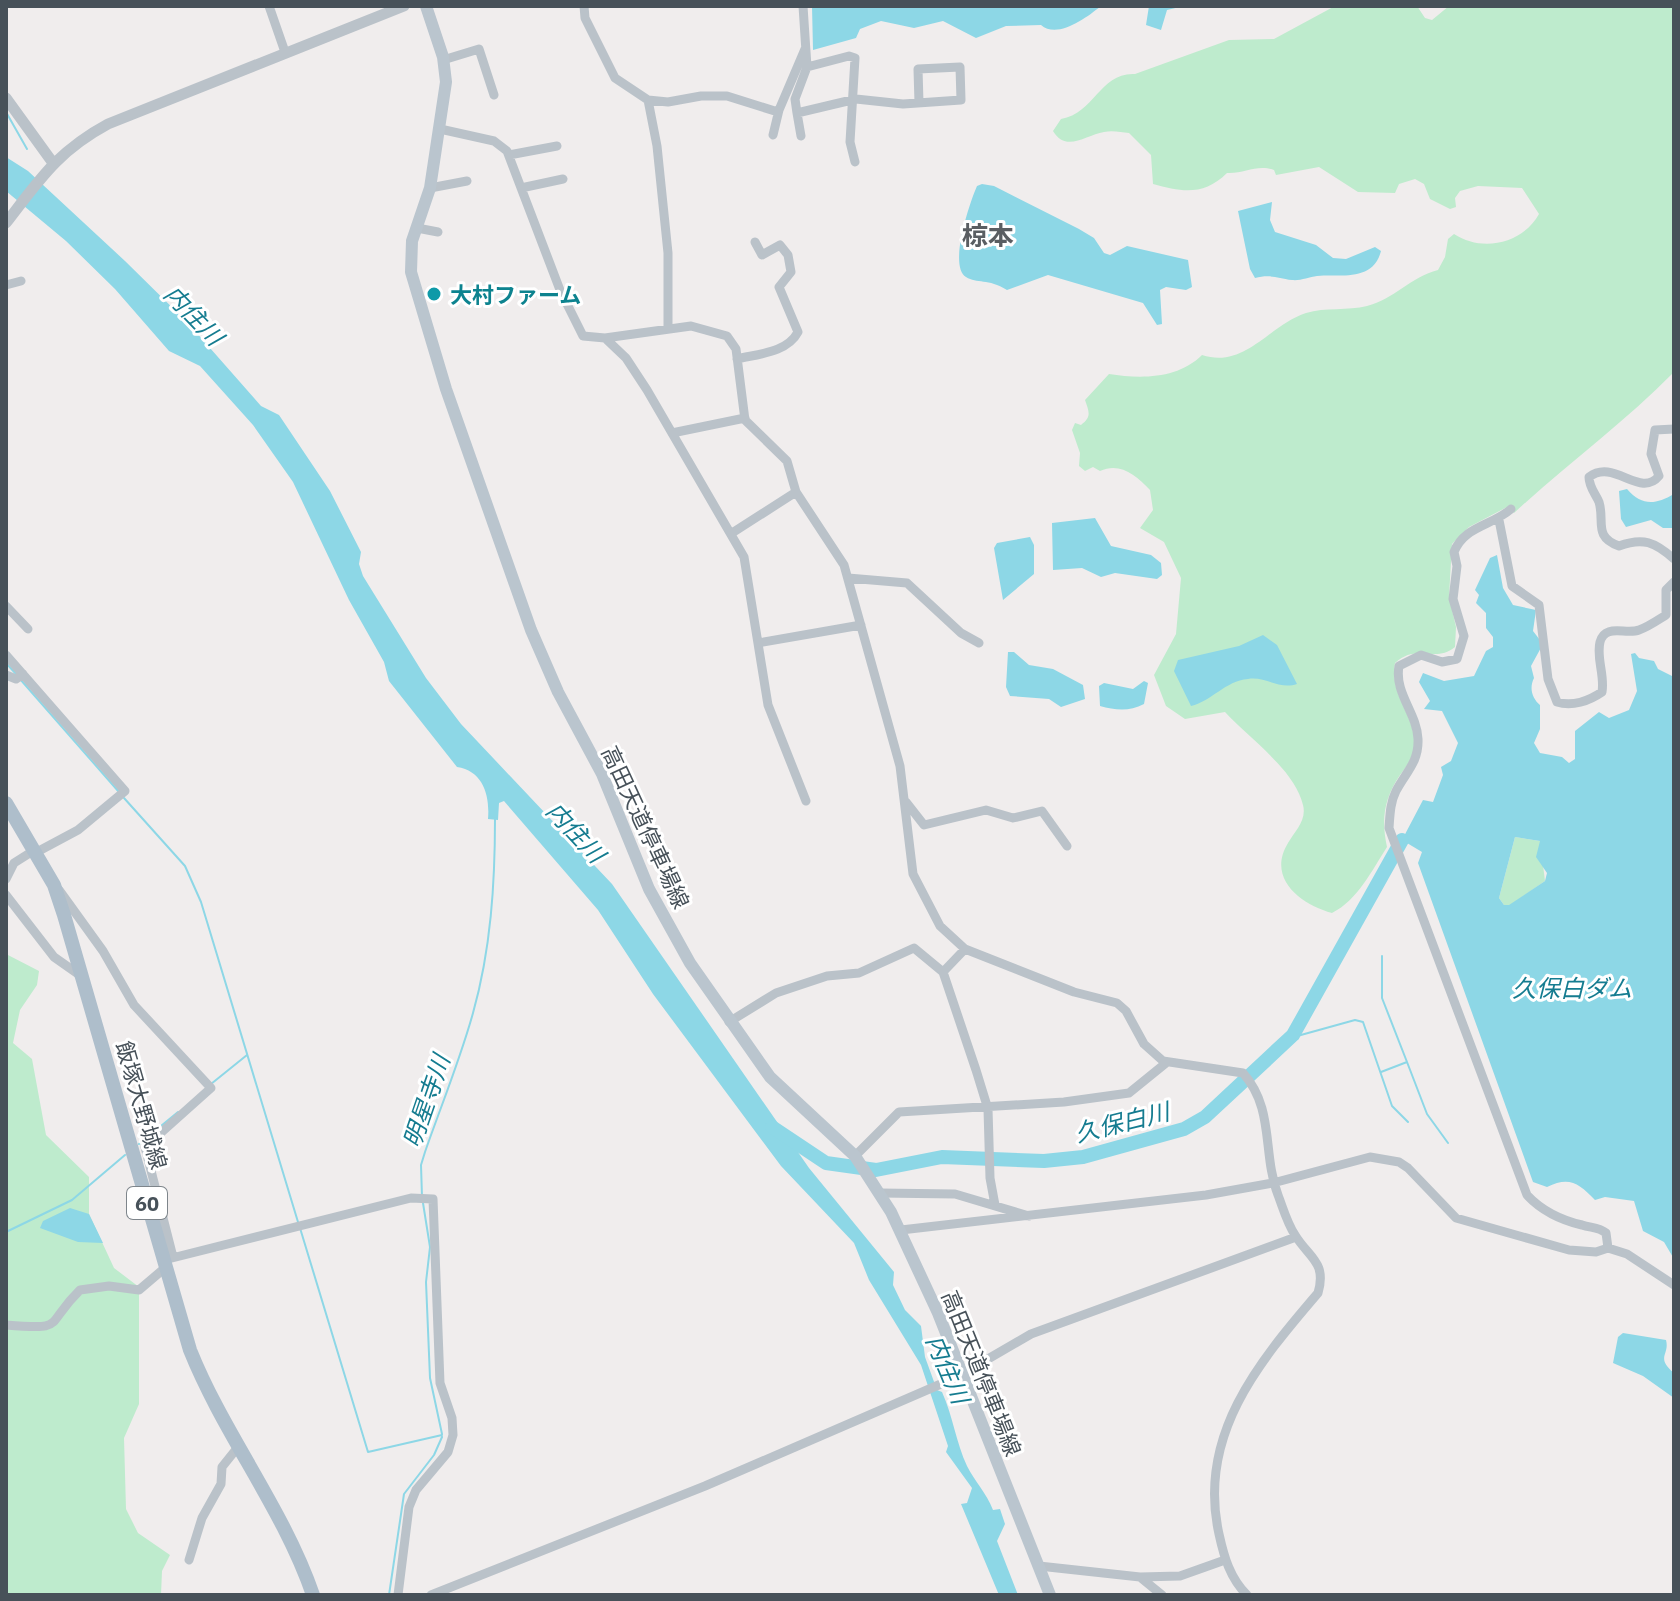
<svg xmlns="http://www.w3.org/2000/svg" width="1680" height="1601" viewBox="0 0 1680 1601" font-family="'IBM Plex Sans','Noto Sans JP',sans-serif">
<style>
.green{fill:#beebcd}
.water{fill:#8dd7e6;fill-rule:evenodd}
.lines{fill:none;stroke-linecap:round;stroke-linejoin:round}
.stream{stroke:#8dd7e6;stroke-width:2}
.river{stroke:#8dd7e6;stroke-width:14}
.minor{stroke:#bac2c9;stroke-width:9}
.tertiary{stroke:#bac2c9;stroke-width:11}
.secondary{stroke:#bac5ce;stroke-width:12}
.primary{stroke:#aebecb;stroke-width:14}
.culture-dot{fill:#0f9aa8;stroke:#fff;stroke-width:3}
.labels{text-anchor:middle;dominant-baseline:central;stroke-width:6;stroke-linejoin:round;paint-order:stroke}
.shield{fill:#fff;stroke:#7e858b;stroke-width:2}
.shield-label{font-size:20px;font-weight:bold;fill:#475159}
.culture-label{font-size:22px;font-weight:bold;fill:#0d838f;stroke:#fff;text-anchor:start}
.street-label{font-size:22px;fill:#475159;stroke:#fff}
.water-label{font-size:24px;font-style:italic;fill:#157c90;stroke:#fff}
.quarter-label{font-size:26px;font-weight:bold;fill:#5a5e62;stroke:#fff}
</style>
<rect width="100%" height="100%" fill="#f0eded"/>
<path class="green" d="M1335,6h82l8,12 7,2 17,-14h225v366c-50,51 -107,92 -160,141l-5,-7 -40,21 -17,17 -3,53 7,30 -1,20c-21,17 -37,-5 -60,16 -6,34 22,53 19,84 -1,11 -8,20 -14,28 -16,24 -19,44 -13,72 -15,23 -29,53 -55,66 -30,-8 -66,-34 -44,-70 7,-12 19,-23 15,-38 -8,-35 -54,-67 -78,-93l-40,7 -19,-13 -12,-31 22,-41 5,-56 -17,-36 -24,-14 13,-18 -3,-20c-14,-15 -30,-28 -50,-19l-7,-4 -8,4 -6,-5 1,-13 -8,-23 3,-7 6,2c11,-8 8,-13 4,-25l24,-26c32,5 69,5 93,-19 43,14 67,-30 104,-42 19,-6 42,-2 61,-7 27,-7 44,-29 71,-36l7,-13 3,-18 6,-5c29,19 69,9 85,-20l-17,-26 -44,-2 -18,5 -5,7 1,9 -6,2 -20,-10 -6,-15 -9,-5 -16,5 -4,9 -37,-1 -39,-25 -43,8 -2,-5c-17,-6 -30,4 -47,3 -23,23 -45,19 -74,11l-2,-29 -22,-22c-8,-1 -17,-3 -25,-1 -18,3 -38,21 -51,-1l8,-12c34,-6 39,-47 74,-45l94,-34 45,-1z
M1515,837l25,4 5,40 -36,25 -5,-1 -5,-7z
M6,954l33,17 -2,14 -17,25 -7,33 19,16 14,76 43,42v37l25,54 25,19v117l-15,34 2,71 12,24 32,22 -8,16 -1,24h-155z"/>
<path class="water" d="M812,6h289c-16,13 -44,33 -60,19l-35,1 -30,12 -33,-17 -29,7 -33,-7 -21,8 -4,9 -43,12z
M1149,6h35l-17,4 -6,20 -15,-5z
M6,157l22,14 97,90 63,62 73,83 18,9 51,76 31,61 -2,12 4,12 63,102 35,46 151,160 197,284 85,104 -1,13 12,25 16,16 4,31 12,33 5,2c11,24 14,51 25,74 8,16 19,26 26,44l7,-1 5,15 -8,17 21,54h-19l-38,-91 6,-1 5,-15 -26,-36 2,-6 -27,-81 -52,-85 -15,-37 -73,-77 -128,-172 -55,-84 -94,-109 -5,2 -1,17 -10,-1c2,-24 -5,-48 -31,-52l-68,-86 -5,-19 -35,-62 -56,-118 -40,-57 -53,-59 -31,-15 -54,-62 -49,-48 -60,-50z
M982,184l12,2 85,43 15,9 10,15 6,2 17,-9 61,14 4,27 -6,3 -20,-3 -6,3 2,34 -5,1 -14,-22 -95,-28 -41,15c-19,-12 -30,-6 -41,-13 -18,-11 4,-75 11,-91z
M1272,202l-2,18 5,12 41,13 17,13 13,1 29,-12 6,4c-8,31 -40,23 -64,25 -8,1 -17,5 -25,4 -15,-2 -22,-6 -37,-2l-5,-9 -12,-58z
M1627,489c15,17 28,16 47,5v34h-11l-12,-8 -25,7 -5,-8 -2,-28z
M1095,518l16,28 40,9 10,8 1,12 -5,4 -42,-6 -14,4 -19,-9 -29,2 -1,-47z
M1030,537l4,8v29l-31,26 -9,-52 3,-5z
M1497,555l6,33 10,17 23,5 -3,21 10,13 -12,22 3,12c-5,10 -2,20 6,27v24l-6,14 6,10 22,4 7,6 6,-4v-28l24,-19 10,6 20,-8 8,-19 -6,-37 4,-1 4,5 15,3 4,8 16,8v582l-10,-17 -21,-11 -9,-30 -29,-4 -10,3c-16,-17 -26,-24 -48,-13l-14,-5 -115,-319 4,-11 -20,-12 21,-40 10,2 10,-27 -2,-8 10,-6 7,-18 -16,-32 -18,-2 6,-8 -11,-19 4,-9 21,8 30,-5 12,-25 7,-4v-10l-7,-9v-15l-10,-10 3,-8 -4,-5 15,-32zM1515,837l25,4 -4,16 11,16 -2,8 -36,24h-5l-5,-7z
M1263,635l14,10 20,39c-18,6 -32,-8 -49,-5 -23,2 -36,22 -57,27l-17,-35 4,-11 61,-14z
M1008,652h6l15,13 24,4 30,16 2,14 -24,8 -12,-8 -39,-3 -4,-9z
M1144,681l4,2 -4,21c-15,8 -29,6 -44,2l-1,-20 5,-3 29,6z
M70,1208l19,6 14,29 -25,-1 -38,-14 3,-7z
M1623,1333l43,7c4,15 -11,17 8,33v25l-31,-22 -30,-13 5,-26z"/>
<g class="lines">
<path class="stream" d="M6,112l21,37
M6,663l10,11
M20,679l99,113
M124,798l61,68 16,36 97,320
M1382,956v42l25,64
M1290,1038l65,-18 8,2 29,84 16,16
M1381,1072l26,-10 20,52 21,29
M211,1084l36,-29
M139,1144l39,-32
M422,1197l-1,-32 4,-13c16,-46 35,-92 48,-139 18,-64 22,-130 22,-195
M423,1203l7,44 -4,35 4,96 12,56
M300,1228l68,224 74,-17
M6,1232l66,-32 53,-45
M389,1595l15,-101 30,-39 8,-18"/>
<path class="river" d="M772,1127l54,36 50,7 66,-13 102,4 39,-4 101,-28 21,-12 88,-82 109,-195"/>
<path class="minor" d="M269,6l16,46
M584,6l1,12 30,60 33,22 20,2 33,-6h26l51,16
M803,6l4,61 -12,32 2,14 59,-14 47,5 58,-4 -1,-33 -42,2 1,34
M443,60l36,-11 15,46
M807,67l42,-11 6,2 -5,84 5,20
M648,100l9,46 11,107v74
M797,113l4,23
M440,129l54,12 13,10 53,139 23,46 22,2 86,-12 36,10 9,13 9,71 42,41 9,31 48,73 56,201 13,108 27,52 25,23 109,43 43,11 9,8 18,33 19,17 80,12c32,36 19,80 35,122 5,13 9,28 17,40 14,23 32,27 23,58 -60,70 -121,143 -99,241 5,23 11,44 28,61
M773,135l6,-25 26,-61
M509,155l48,-9
M430,188l37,-7
M521,188l42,-9
M417,228l21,4
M6,285l15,-4
M605,338l21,20 21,32 97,167 24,148 38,96
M737,359c20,-5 50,-6 61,-27l-19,-45 12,-15 -3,-17 -8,-10 -18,10 -7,-13
M1674,429l-19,1 -4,24 8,22c-19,23 -45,-18 -70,1 0,10 6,16 10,25 6,19 -6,35 20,44 24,-9 36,-4 55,13
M672,433l73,-15
M1511,509c-19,17 -47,17 -57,43l3,14 -4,33 11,37 -7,23 -15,3 -21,-7 -22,11c-5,27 18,47 19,73 1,23 -12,33 -22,52 -6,12 -6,24 -7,37l138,367c15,16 34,25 55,30 9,3 17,2 24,8l2,15
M1499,520l13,66 27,19 9,74 9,23c15,5 32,-1 45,-10 3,-17 -6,-34 -2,-50 5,-19 26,-7 39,-12 9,-3 19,-10 27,-15v-25l8,-8
M732,533l64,-41
M848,578l59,5 54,50 18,10
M6,606l22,23
M758,643l103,-18
M6,655l119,136 -47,39 -43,23
M6,675l10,4 7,-5
M906,802l18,23 62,-15 27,8 29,-7 25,35
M6,879l8,-16 19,-12
M59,890l44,61 31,54 77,83 -66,59 28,110
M6,895l48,62 27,19
M943,972l22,-23
M729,1022l47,-29 51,-17 32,-3 55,-25 29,24 33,98 12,39 2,69 5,27
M855,1156l44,-44 165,-10 65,-9 37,-30
M880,1193l75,1 74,22
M901,1230l305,-35 67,-12 97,-26 29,5 9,6 48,50 113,32 27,2 12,-4 19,6 47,31
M164,1260l247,-62 22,1 7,184 12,35 1,17 -5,17 -32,38 -7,17 -11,88
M6,1325c62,5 37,1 74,-35l29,-4 30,4 27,-23
M189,1560l13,-42 19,-34 1,-17 16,-20
M1039,1566l101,11 22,18
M1140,1577l40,-1 45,-16
M431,1595l274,-109 252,-109 74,-43 265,-97"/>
<path class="tertiary" d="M6,98l47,65
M6,223c34,-44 52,-72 102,-99l296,-118"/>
<path class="secondary" d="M426,6l17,51 3,25 -16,106 -18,53 -1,31 35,117 85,241 27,62 44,82 47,115 41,74 80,114 85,79 36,56 47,101 112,282"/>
<path class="primary" d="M6,803l48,82 10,30 126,435c34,85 93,158 123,245"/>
</g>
<circle class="culture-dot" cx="434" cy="294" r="8"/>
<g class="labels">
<rect class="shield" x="127" y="1187" width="40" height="32" rx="6"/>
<g class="shield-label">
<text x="147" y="1203">60</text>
</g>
<g class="culture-label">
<text x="450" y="294">大村ファーム</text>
</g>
<g class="street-label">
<text transform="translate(646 827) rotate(65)">高田天道停車場線</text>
<text transform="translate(142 1105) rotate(74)">飯塚大野城線</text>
<text transform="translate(982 1373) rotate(68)">高田天道停車場線</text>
</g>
<g class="water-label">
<text transform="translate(194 315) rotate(46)">内住川</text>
<text transform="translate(576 832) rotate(47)">内住川</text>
<text x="1572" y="988">久保白ダム</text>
<text transform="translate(426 1101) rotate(-71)">明星寺川</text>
<text transform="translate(1122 1122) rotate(-14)">久保白川</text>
<text transform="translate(948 1369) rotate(67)">内住川</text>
</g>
<g class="quarter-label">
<text x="988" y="235">椋本</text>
</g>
</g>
<rect width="1680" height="1601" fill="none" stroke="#475159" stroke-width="16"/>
</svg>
